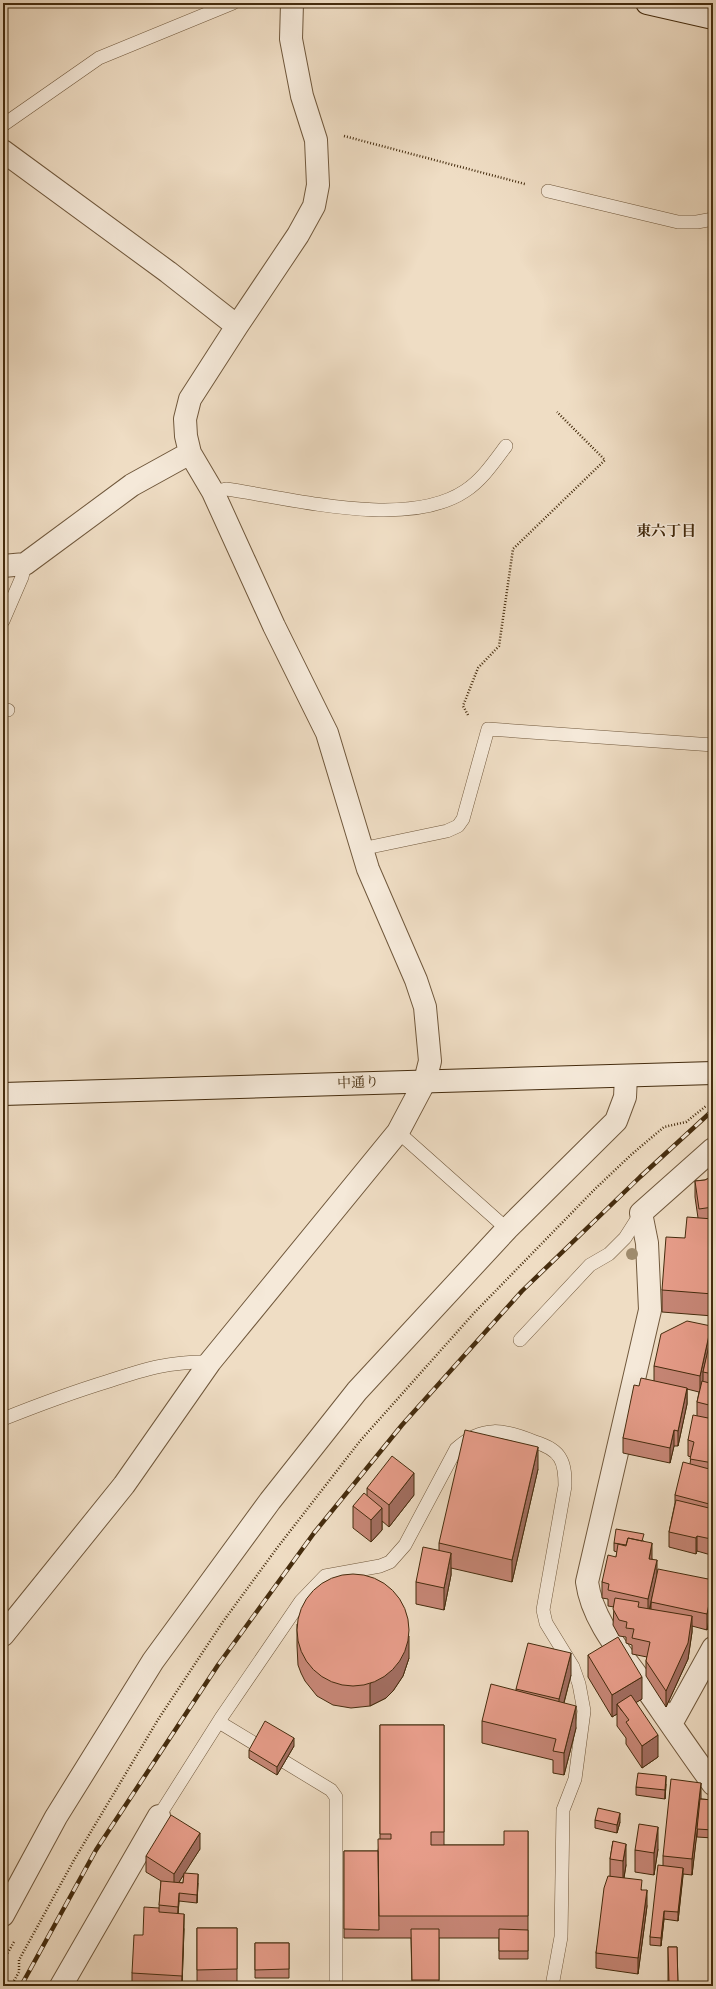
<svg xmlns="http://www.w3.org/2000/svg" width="716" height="1989" viewBox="0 0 716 1989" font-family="'Libre Bodoni','Noto Serif JP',serif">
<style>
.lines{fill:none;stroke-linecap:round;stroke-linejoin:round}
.lane-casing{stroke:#70583c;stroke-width:14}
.street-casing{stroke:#70583c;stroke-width:24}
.secondary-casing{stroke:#452c0e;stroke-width:24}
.path{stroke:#452c0e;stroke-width:2.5;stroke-dasharray:1 2;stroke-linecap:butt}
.lane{stroke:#f5e9d9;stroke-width:13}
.street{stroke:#f5e9d9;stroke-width:22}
.secondary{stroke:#f5e9d9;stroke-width:22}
.rail-casing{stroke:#452c0e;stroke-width:4.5}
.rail{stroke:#f5e9d9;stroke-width:3;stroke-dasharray:9;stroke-linecap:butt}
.tree{fill:#9f8c6e}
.wall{fill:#c78777;stroke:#452c0e;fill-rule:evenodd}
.shaded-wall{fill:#a26e61;stroke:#452c0e}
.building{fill:#e79d8a;stroke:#452c0e}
.labels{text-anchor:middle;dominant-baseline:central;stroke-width:3;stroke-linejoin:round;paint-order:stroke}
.street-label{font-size:14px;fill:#452c0e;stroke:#f5e9d9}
.neighbourhood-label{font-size:15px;font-weight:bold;fill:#452c0e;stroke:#f5e9d9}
</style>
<rect width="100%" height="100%" fill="#efddc4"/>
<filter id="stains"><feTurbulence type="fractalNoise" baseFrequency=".005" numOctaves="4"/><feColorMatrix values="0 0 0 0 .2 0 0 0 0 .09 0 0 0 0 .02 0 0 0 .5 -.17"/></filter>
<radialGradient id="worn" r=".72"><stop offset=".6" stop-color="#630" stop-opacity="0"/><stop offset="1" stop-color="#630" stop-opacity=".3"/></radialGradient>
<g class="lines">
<g class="lane-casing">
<path id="lane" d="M3,125l96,-67 134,-55
M548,191l130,31h19l16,-3
M213,492l13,-3c65,9 181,41 239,2 17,-11 29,-29 41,-45
M3,621l19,-44 3,-13
M3,709l5,1
M361,849l86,-18 11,-5 5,-7 25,-90 225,16
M398,1132l109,97
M520,1340l70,-75 19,-11 16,-16 16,-25
M3,1419c35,-14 70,-27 106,-38 36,-12 62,-20 101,-19
M219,1722l112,68 5,7v189
M159,1816l62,-98 80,-117 24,-25 55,-10 10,-4 15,-17 51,-96c26,-24 48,-20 79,-7 10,3 20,7 25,16 5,8 5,19 5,28l-22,124 3,13 27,44 6,17 5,27 -9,68 -12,31 -2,127 -9,49"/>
</g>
<g class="street-casing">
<path id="street" d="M3,151l165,121 69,54
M3,566l22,-2 107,-79 58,-32
M713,1149l-72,64 6,30 3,67 -63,272c5,38 34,71 56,102 23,33 46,67 70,100
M3,1635l121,-150 86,-123 188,-230 27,-51 5,-20 -5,-54 -9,-27 -48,-111 -41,-136 -53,-107 -61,-134 -23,-39 -4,-17 -1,-17 5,-20 47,-73 61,-91 16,-29 4,-21 -2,-45 -14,-44 -6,-31 -5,-26 1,-36
M671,1724l42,-76
M3,1915l53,-98 97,-156 117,-160 87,-110 150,-162 109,-108 9,-24 1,-21
M61,1986l98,-170"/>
</g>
<g class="secondary-casing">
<path id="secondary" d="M647,3l66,15
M3,1094l710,-21"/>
</g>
<path class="path" d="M344,136l181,48
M468,715l-5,-9 15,-38 21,-22 14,-97 92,-89 -48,-48
M3,1961l11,-19
M11,1986l8,-14v-12l55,-100 85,-142 63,-95 55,-75 83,-107 114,-128 121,-124 37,-35 32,-27 22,-5 20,-16"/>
<use href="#lane" class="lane"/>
<use href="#street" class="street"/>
<use href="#secondary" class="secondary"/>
<g class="rail-casing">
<path id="rail" d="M21,1986l75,-136 122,-185 96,-132 88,-108 120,-134 118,-114 73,-67"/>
</g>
<use href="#rail" class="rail"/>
</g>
<circle class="tree" cx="632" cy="1254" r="6"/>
<path class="wall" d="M713,1176v140l-51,-4v-22l23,-52 13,-20 -3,-21v-16l10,-1z
M711,1341l2,1v206l-2,7 -14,-4 -1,3 -27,-7v-15l6,-29v-8l15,-31 1,-7 -3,-1v-16l9,-24v-14l2,-10 -12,-3v15l-9,42h-4l-4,17 -47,-10v-15l16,-52 15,-5v-15z
M538,1469l-26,113 -61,-14v7l-7,35 -28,-6v-22l23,-31v-8z
M367,1488l47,7 -25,32 -7,-6v9l-11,12 -18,-14v-22l14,-10z
M644,1541l8,18 5,14 56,7v20l-6,30 -15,-4v6l-4,27 -22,48 -20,-31v-15l1,-4 -15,-3v-9l-6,-2v-6l-7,-1 -6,-11 1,-18 -6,-1v-7l-6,-1v-16l14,-25 1,-5 -3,-1v-8zM651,1602v7h-1z
M297,1624l112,34 -6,18 -10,15 -7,7 -16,8 -19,2 -18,-3 -16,-9 -12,-15 -4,-8 -3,-8 -1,-19z
M588,1655l54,44 -6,3 22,55 -16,11 -16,-24v-6l-9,-12v-12l-5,3 -24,-40z
M571,1675l-7,28 12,25 -12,47 -11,-2v-13l-71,-17v-22l34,-30v-2z
M380,1725h64v120h60l24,-14v128h-29v-21h-60v48h-27l-1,-48h-67v-87h34l2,-12z
M294,1746l-17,29 -28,-17v-8z
M666,1784l-1,15 -29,-4v-8z
M701,1799l12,1v38l-16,-1v-7l-5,45 -9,-1 -5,47 -14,-2 -3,27 -11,-1v-8l13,-72v-9z
M595,1820l25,2 -3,11 -22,-5z
M613,1841l13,24 -2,13 18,12 5,16 -9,68 -42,-6v-15l14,-77v-17z
M200,1849l-16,24 14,10 -1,20 -18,-2 -1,12 6,16 -2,57h-50v-13l27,-65 2,-27 -15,-9v-16zM184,1874l-1,9 -4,-1z
M658,1849l-4,26 -19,-3v-22z
M197,1928h40v57h-40z
M255,1943h34v35h-34z
M668,1947h9l1,39h-10z"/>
<path class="shaded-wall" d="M711,1326v16l-8,30v8l-3,12v-16z
M687,1388v16l-9,42v-15z
M674,1430v16l-4,17v-15z
M538,1447v22l-26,113v-22z
M414,1473v22l-25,32v-22z
M382,1508v22l-11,12v-22z
M713,1532v16l-2,7v-16z
M697,1536v15l-1,3v-16z
M652,1543v16l-3,16v-16z
M451,1553v22l-7,35v-22z
M657,1560v16l-9,39v-16z
M713,1584v16l-6,30v-16z
M692,1616v16l-4,27 -22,48v-16z
M409,1636v22l-6,18 -10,15 -7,7 -16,8v-22z
M571,1653v22l-12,46v-22z
M642,1677v22l-20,12 -5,-7v10l-5,3v-22z
M576,1706v22l-12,47v-22z
M658,1735v22l-16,11v-22z
M294,1738v8l-17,29v-8z
M666,1776v8l-1,15v-9z
M701,1783v16l-9,76v-16z
M620,1813v9l-3,11v-8z
M658,1827v22l-4,26v-22z
M200,1833v16l-26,41v-16z
M626,1844v21l-3,18v-22z
M683,1868v8l-5,45v-9z
M198,1874v9l-1,20v-8z
M647,1890v16l-9,68v-16z
M179,1893v8l-1,14v-8z
M664,1911v8l-3,27v-8z
M184,1914v15l-2,57v-10z"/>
<path class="building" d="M713,1176v31l-14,2 -4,-28 10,-1z
M687,1217l26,2v75l-51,-4 4,-53 19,1z
M687,1321l24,5 -11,50 -46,-10 7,-32z
M710,1341l3,1v32l-10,-2z
M641,1378l46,10 -9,43 -4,-1 -4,18 -47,-10 11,-53 5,1z
M702,1381l11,3v22l-16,-4z
M693,1415l20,4v44l-23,-4 4,-17 -6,-2z
M465,1430l73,17 -26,113 -73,-17z
M392,1456l22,17 -25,32 -22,-17z
M683,1462l30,8v35l-38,-10z
M364,1493l18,15 -11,12 -18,-14z
M676,1500l37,9v23l-2,7 -14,-3 -1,2 -27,-6z
M616,1529l28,5 -2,7 -14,-3 -2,7 -12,-2z
M628,1538l24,5 -3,16 8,1 -9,39 -40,-9 1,-6 -7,-2 6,-27 8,2 2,-13 8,2z
M423,1547l28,6 -7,35 -28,-6z
M658,1569l55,11v4l-6,30 -56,-12z
M297 1630a56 56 0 1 1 112 0a56 56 0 1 1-112 0Z
M615,1598l24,4 -1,5 54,9 -4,27 -22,48 -20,-30 4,-19 -18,-4 2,-9 -8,-1 1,-6 -8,-2 -6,-11z
M618,1637l24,40 -30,18 -24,-40z
M528,1643l43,10 -12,46 -43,-10z
M491,1684l85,22 -12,47 -11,-2 3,-12 -74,-18z
M631,1695l27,40 -16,11 -16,-24 3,-2 -12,-16z
M265,1721l29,17 -17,29 -28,-17z
M380,1725h64v107h-13v13h73v-14h24v85h-149l-1,-77h13v-5h-11z
M638,1773l28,3 -1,14 -29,-3z
M671,1779l30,4 -9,76 -29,-3z
M700,1799l13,1v30l-16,-1z
M598,1808l22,5 -3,12 -22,-5z
M171,1815l29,18 -26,41 -28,-18z
M639,1824l19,3 -4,26 -19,-3z
M613,1841l13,3 -3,17 -13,-2z
M344,1851h34l1,79 -35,-1z
M658,1865l25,3 -5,44 -14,-1 -3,27 -11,-1z
M184,1873l14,1 -1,21 -18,-2 -1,14 -19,-2 2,-24 22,2z
M608,1876l34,4 -1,10h6l-9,68 -42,-5 8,-65z
M144,1907l15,1v4l25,2 -2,62 -50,-3 2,-38h9z
M197,1928h40v41l-40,1z
M411,1929h28v51h-27z
M499,1929l29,1v21h-29z
M255,1943h34v26l-34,1z
M668,1947h9l1,37h-9z"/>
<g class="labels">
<g class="street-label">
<text transform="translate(358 1083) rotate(-2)">中通り</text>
</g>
<g class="neighbourhood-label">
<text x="666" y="531">東六丁目</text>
</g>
</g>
<rect width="716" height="1989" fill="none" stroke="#efddc4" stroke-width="16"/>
<rect x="4" y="4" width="708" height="1981" fill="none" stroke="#452c0e" stroke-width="2"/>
<rect x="8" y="8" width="700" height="1973" fill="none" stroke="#452c0e"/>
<rect width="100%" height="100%" filter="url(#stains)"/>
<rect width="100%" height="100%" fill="url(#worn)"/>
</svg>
